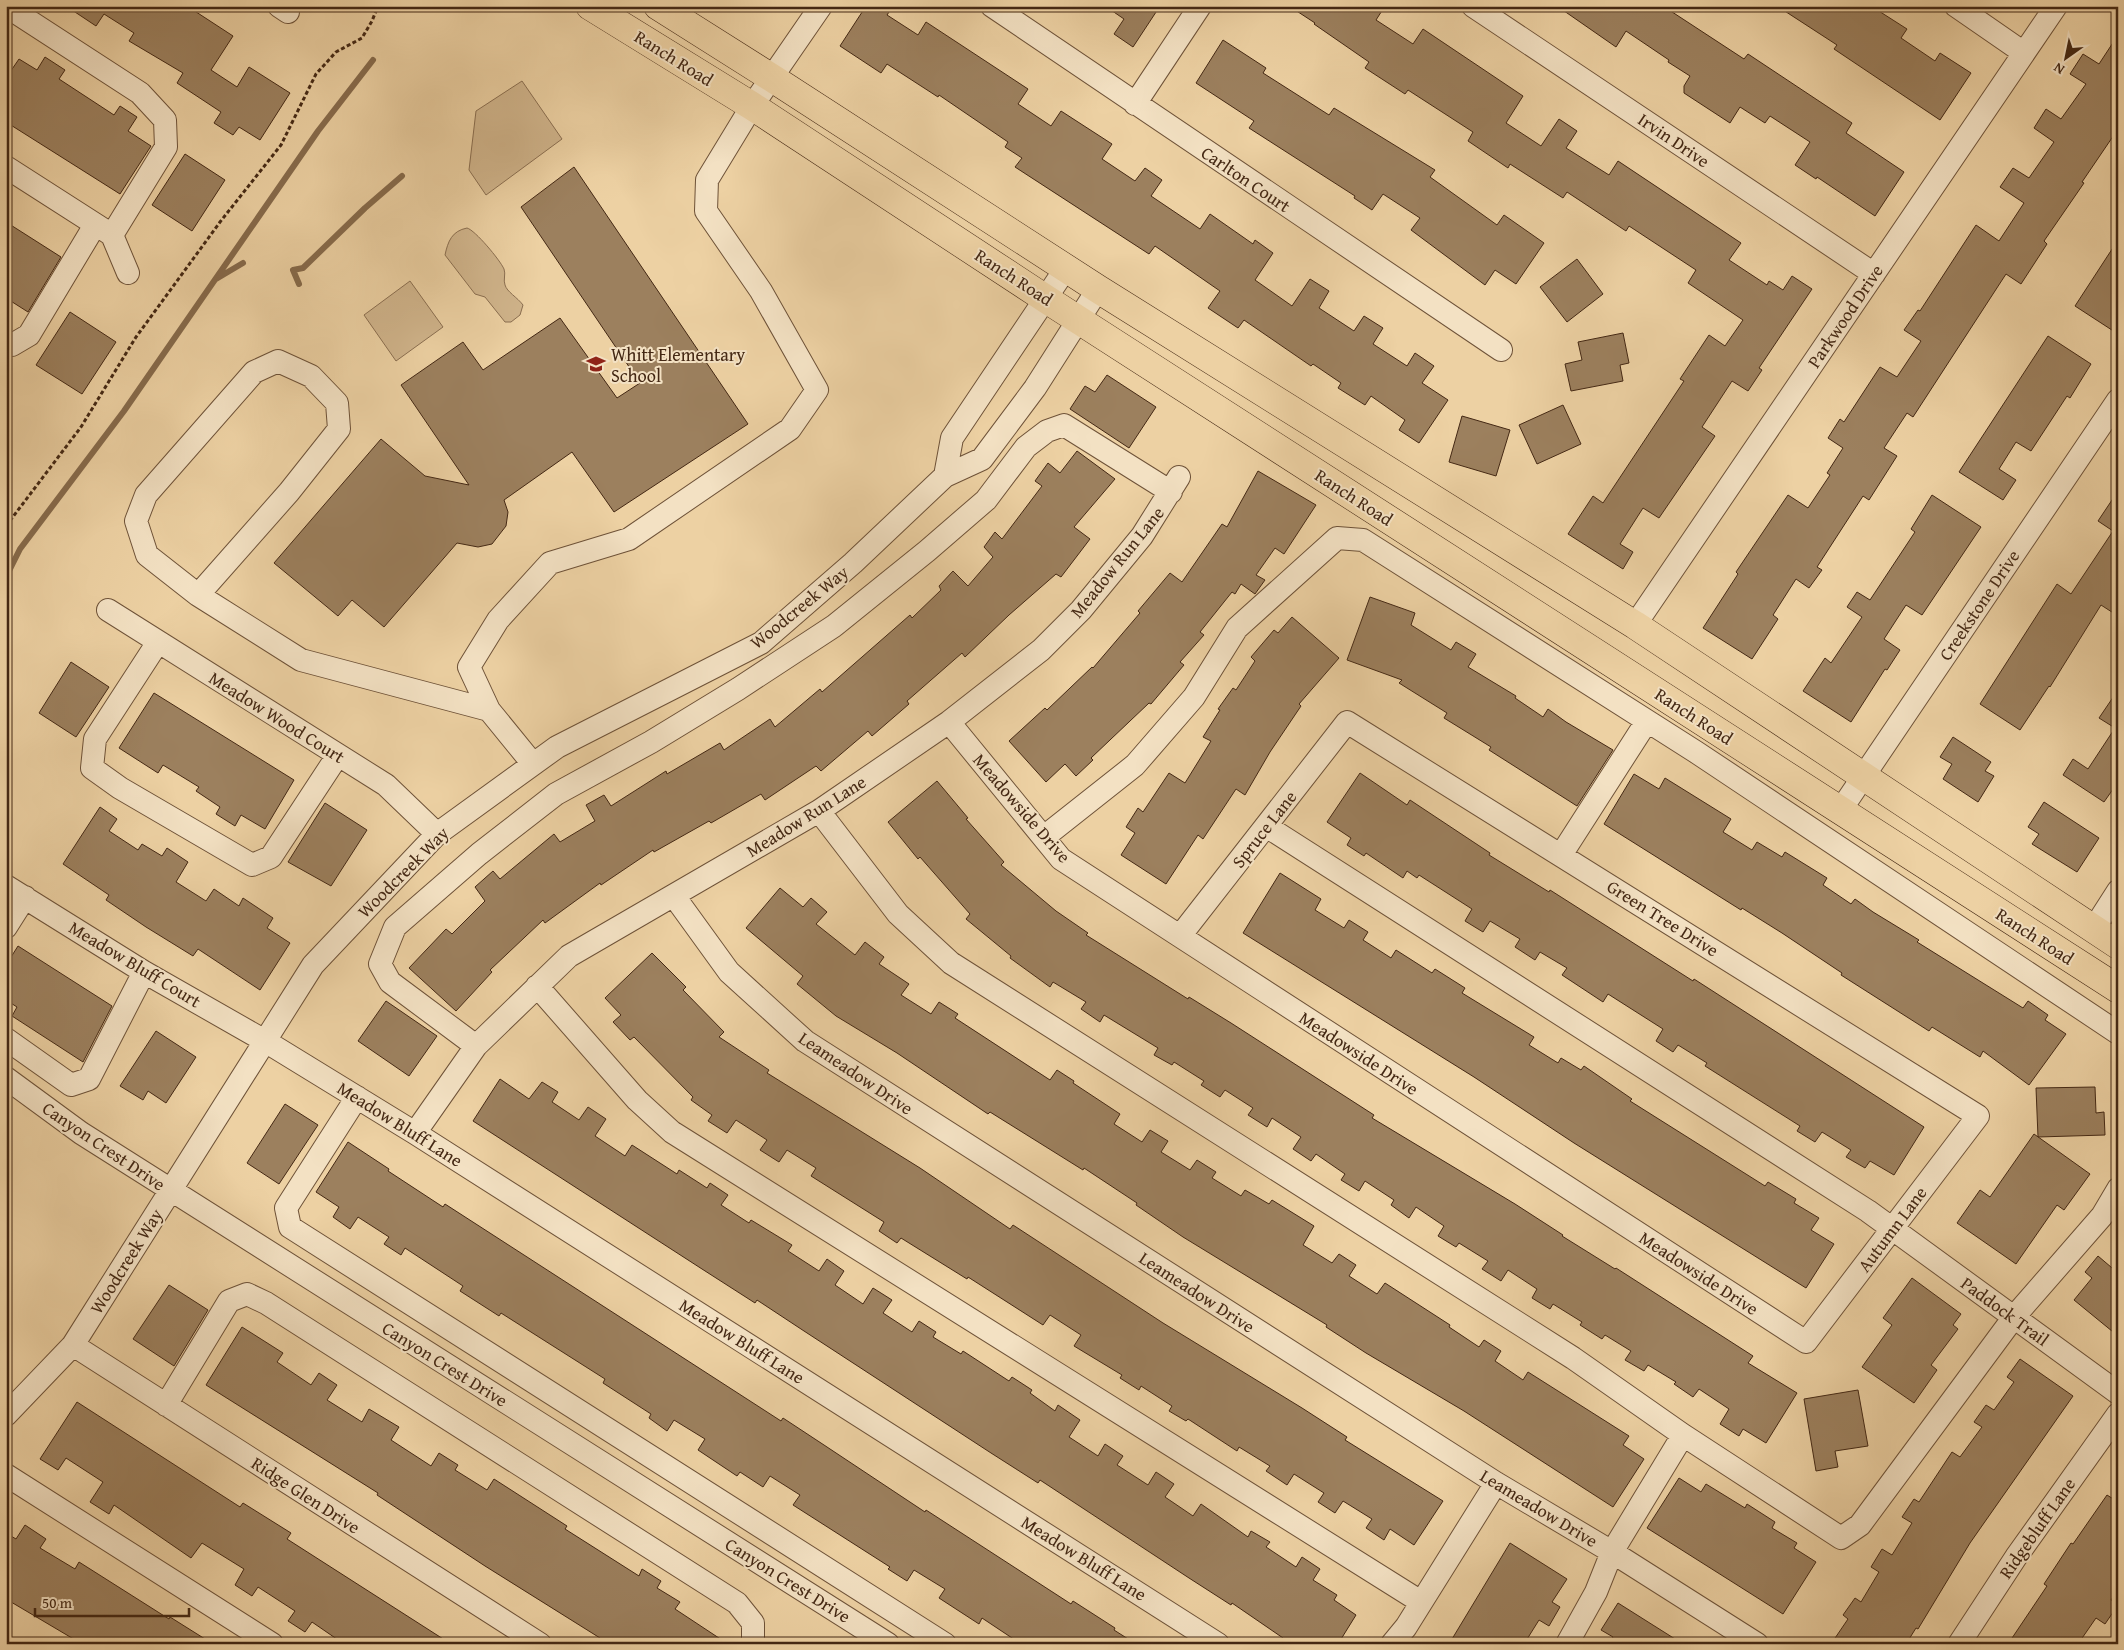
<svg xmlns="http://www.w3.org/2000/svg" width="2124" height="1650" viewBox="0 0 2124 1650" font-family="'Gentium Book Plus',serif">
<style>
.green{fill:#d0b48b;stroke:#8a6e50}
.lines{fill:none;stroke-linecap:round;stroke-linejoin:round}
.stream{stroke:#876b4c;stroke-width:6}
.building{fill:#9c805e;stroke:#442814}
.minor-casing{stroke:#6e5238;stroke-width:24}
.major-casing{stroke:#442814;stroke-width:29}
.path{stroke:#442814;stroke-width:3;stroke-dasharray:4 2.5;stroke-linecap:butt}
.minor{stroke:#f3e1c3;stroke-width:22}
.major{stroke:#edd1a3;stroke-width:28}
.labels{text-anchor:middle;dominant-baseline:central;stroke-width:4;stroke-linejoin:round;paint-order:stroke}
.street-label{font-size:18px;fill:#442814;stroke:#f3e1c3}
.poi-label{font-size:18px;fill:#442814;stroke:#f3e1c3;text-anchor:start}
</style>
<rect width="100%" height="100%" fill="#edd1a3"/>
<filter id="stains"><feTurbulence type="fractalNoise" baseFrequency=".004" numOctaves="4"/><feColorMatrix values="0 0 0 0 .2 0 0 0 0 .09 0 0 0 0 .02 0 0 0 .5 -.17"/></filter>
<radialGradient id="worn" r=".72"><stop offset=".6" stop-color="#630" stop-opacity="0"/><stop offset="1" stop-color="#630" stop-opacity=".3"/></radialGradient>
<path class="green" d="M522,81l40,58 -76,56 -17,-25 7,-59z
M467,228c8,2 33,32 37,41 2,5 -1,11 1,16 2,7 12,12 18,20l-3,10 -9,7h-6l-20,-25 -10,-3 -30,-39c3,-14 7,-24 22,-27z
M410,281l33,46 -47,34 -32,-46z"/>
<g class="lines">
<path class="stream" d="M216,279l27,-16
M299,284l-6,-14 10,-2 62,-60 37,-32
M6,577l14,-28 104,-138 194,-280 55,-71"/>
</g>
<path class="building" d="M66,6h121l46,30 -22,34 26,17 12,-20 41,26 -30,47 -21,-13 -6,8 -19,-12 7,-11 -44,-29 6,-10 -54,-32 5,-8 -30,-19 -8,12z
M866,6h27l-6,9 31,20 8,-13 102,67 -10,15 33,22 10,-15 51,33 -10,15 33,22 10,-13 17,12 -11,16 49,33 10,-15 43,30 2,-4 18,13 -18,27 37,26 18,-27 19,12 -10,17 35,23 10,-15 19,12 -10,16 34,22 8,-13 19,13 -12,17 26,17 -29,43 -20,-13 6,-10 -34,-24 -6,9 -27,-17 3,-5 -28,-19 -2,2 -67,-46 -6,8 -30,-20 12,-17 -65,-45 -6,8 -134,-87 7,-9 -17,-11 3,-5 -69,-47 -1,2 -51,-33 -6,9 -41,-27z
M1105,6h55l-27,41 -19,-13 10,-15z
M1289,6h96l-9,14 37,24 10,-15 100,67 -17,27 35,23 18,-27 18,12 -11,17 43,27 9,-14 123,82 -12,17 38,25 2,-4 14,9 9,-14 20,13 -53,79 3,2 -14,21 -16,-10 -30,46 13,9 -56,82 -16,-10 -23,36 13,8 -10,17 -55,-35 25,-38 10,7 81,-122 -4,-2 29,-44 16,11 18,-26 -55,-37 8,-13 -67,-44 -3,5 -59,-39 -4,6 -53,-34 -2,4 -40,-27 5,-9 -65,-42 -3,4 -40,-26 4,-6 -55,-38 1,-1z
M1557,6h106l81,53 4,-5 104,69 -6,10 58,39 -29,44 -58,-39 -1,2 -21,-14 15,-23 -40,-26 -5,7 -25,-16 -10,16 -46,-30v-7l6,-10 -22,-14 1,-2 -43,-29 -10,16z
M1777,6h94l36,23 -6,9 34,23 5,-8 31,20 -31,47 -106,-71 3,-4z
M2118,35v94l-36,53 2,1 -40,58 3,3 -26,40 -15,-10 -93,143 -6,-4 -23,35 13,8 -28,44 -6,-4 -46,71 5,3 -13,18 -13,-9 -23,36 5,4 -26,40 -49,-31 35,-54 -2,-2 52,-77 20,13 22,-33 -3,-2 16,-25 -15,-10 12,-19 4,3 36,-55 17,10 24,-36 -17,-11 14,-20 2,1 56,-86 23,16 25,-38 -24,-16 13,-19 16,10 25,-36 -20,-14 12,-19 15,10 25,-35 -16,-10 13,-20 16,10z
M1223,40l43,28 -3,5 66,42 5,-7 101,62 -5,7 67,48 7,-10 40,28 -28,41 -21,-14 -10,15 -74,-55 9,-12 -37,-24 -11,16 -18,-12 1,-2 -106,-68 5,-7 -58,-38z
M45,57l20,13 -6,9 55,36 6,-9 17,11 -9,14 23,15 -31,48 -114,-72v-44l13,-19 18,11z
M185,154l40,26 -33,51 -40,-26z
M574,167l174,257 -134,88 -42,-60 -68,48 4,12 -2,14 -14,18 -14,3 -21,-4 -73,84 -32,-27 -14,16 -64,-53 107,-124 44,37 44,9 -68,-100 62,-43 20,28 77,-52 57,80 23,-15 -119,-176z
M6,222l55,35 -33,55 -22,-14z
M2118,240v94l-43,-28z
M1577,259l26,35 -36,28 -27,-35z
M70,312l46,30 -34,52 -46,-29z
M1623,333l6,30 -9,2 3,16 -52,10 -6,-27 17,-4 -4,-18z
M2048,336l43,28 -21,34 -3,-2 -36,55 -15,-9 -17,27 17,11 -13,20 -44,-28z
M1107,375l49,32 -27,41 -59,-39 15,-23 10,6z
M1563,405l18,39 -44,20 -18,-39z
M1462,416l48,14 -14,46 -47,-14z
M1077,451l38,28 -41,48 16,12 -29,38 -5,-3 -47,41 -44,42 -3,-4 -55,48 2,3 -37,32 -4,-5 -47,40 -5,-5 -51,34 -4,-6 -50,29 -2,-2 -55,31 -1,-2 -52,35 -1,-2 -55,40 -2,-3 -53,50 2,2 -36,39 -47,-43 37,-39 6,5 33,-33 -10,-14 18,-16 7,8 54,-45 6,8 35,-21 -9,-16 18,-10 7,11 55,-35 1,3 53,-31 4,7 46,-31 5,8 45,-38 2,3 88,-77 2,3 29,-28 -2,-4 14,-15 15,15 25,-29 -9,-10 11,-15 7,7 40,-53 -7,-5 13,-18 12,10z
M1258,471l58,34 -32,49 -9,-6 -19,27 9,5 -10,14 -14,-10 -6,10 -3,-2 -32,40 4,3 -24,27 4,3 -33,39 -2,-1 -58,55 2,2 -17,16 -11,-12 -19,18 -37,-41 36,-33 2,2 45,-43 1,1 47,-55 -2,-2 32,-38 12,9 40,-58 5,3z
M2118,491v125l-17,-11 -51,82 -1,-1 -29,44 -40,-26 77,-120 14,10 42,-63 -15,-10z
M1932,495l49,32 -59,88 -16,-10 -22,34 16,11 -13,20 -2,-1 -34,53 -48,-31 22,-33 6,5 31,-46 -15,-10 10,-15 13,8 45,-68 -4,-3z
M1370,597l45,16 -4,12 40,25 5,-8 20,12 -8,13 48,29 -1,2 28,19 5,-8 18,13 47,28 -36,56 -88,-56 2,-3 -47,-29 3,-5 -48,-30 3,-3 -55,-20z
M1292,617l47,41 -40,46 2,2 -31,46 -25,43 -9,-6 -33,50 -5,-4 -32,49 -45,-29 14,-22 -9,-6 12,-19 5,4 26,-39 16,10 26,-42 -8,-4 17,-27 -2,-1 15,-21 3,2 19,-29 -4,-4 23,-27 4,3z
M71,662l38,25 -33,50 -37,-24z
M2118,690v92l-14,20 -41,-27 10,-16 15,10 27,-41 -16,-10z
M154,693l140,87 -29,49 -24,-14 -6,11 -19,-12 4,-7 -24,-16 3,-4 -36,-22 -5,8 -39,-25z
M1953,737l38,25 -6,9 9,5 -16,26 -35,-23 9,-15 -12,-7z
M1360,773l47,32 3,-5 80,53 -1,2 60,37 1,-2 143,91 1,-2 230,148 -30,48 -24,-14 -5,7 -19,-11 5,-7 -29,-18 -7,10 -18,-11 3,-5 -95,-60 2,-3 -29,-18 -5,7 -17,-11 7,-12 -55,-35 -5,8 -41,-27 5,-7 -27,-16 -5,8 -20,-13 5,-8 -30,-18 -7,11 -18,-11 7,-12 -53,-34 -2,3 -10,-7 -4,7 -37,-25 -2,3 -17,-11 4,-7 -24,-16z
M1634,774l25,15 6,-11 66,41 -8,13 29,18 5,-8 25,15 3,-5 42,26 -4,7 28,19 4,-5 18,13 46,28 -2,2 106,66 5,-7 20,14 -3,5 21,14 -37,51 -46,-34 -3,6 -48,-30 -3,4 -88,-56 1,-2 -60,-40 -40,-25 -1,2 -137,-86z
M937,781l31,37 -2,1 38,43 -3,3 55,46 32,22 -2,2 102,64 1,-2 42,26 143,92 -2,3 143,86 48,31 -1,1 53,33 1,-1 137,88 -5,7 49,30 -31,50 -23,-14 -4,7 -19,-12 9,-15 -30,-20 -6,8 -19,-13 2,-2 -28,-17 -4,6 -19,-11 6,-9 -26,-16 -3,4 -22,-14 2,-3 -29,-18 -3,5 -18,-11 5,-9 -29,-19 -7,11 -19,-12 6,-8 -29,-18 -3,4 -18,-11 6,-10 -28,-19 -7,11 -18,-13 3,-5 -29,-19 -6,10 -18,-11 4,-6 -29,-20 -5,7 -18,-12 8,-12 -29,-19 -5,9 -19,-12 5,-7 -28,-18 -5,7 -19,-12 3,-4 -30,-19 -2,3 -18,-10 4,-7 -54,-33 -4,7 -19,-13 5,-7 -33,-20 -3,5 -40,-29 1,-2 -45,-37 4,-5 -50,-57 -2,2 -30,-37z
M2044,802l55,36 -22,34 -45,-28 7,-10 -11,-7z
M325,803l42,27 -36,56 -43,-24z
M100,807l17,12 -8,12 29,19 4,-6 20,12 5,-8 21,14 -12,20 30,19 8,-12 25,17 4,-8 30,20 -6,10 23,15 -30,47 -62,-41 -5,7 -47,-29 -40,-27 3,-5 -46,-31z
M1280,873l41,26 -6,11 29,18 5,-8 19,12 -5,8 28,18 5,-8 36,23 3,-4 30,19 -3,5 72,44 -5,8 29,18 3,-5 20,12 3,-4 48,33 -2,2 135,85 3,-4 28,17 -2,4 25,15 -8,12 23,14 -28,44 -232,-145 -100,-66 -231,-144z
M780,888l23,19 8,-9 16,14 -11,12 39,31 10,-13 19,15 -5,7 30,20 -8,11 30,19 8,-12 19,12 -3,4 95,62 7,-10 17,11 -1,2 47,31 -6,10 28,18 8,-12 18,11 -7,11 29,18 7,-10 19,12 -4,6 29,18 4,-6 24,14 3,-4 42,26 -11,19 29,18 7,-9 17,11 -7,11 28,18 8,-11 65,42 -1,2 30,20 5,-7 17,11 -6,10 28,19 5,-8 101,64 -6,9 21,14 -31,48 -149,-96 -98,-58 -40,-26 1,-2 -144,-88 -47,-32 1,-2 -53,-35 -1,2 -93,-58 -2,2 -91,-61 -61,-37 -39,-32 6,-8 -57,-48z
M18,946l94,60 -29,56 -71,-46 5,-9 -11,-7v-35z
M652,953l34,34 -3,3 41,42 -5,5 50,33 -2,3 153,95 90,61 3,-4 150,98 139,85 45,29 -2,3 98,61 -29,44 -24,-16 -6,11 -18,-12 6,-9 -29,-18 -8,12 -17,-11 6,-9 -30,-19 -7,11 -21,-14 4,-5 -31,-19 -2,4 -49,-32 -2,2 -17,-10 3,-5 -31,-20 -2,4 -19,-12 2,-3 -48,-29 7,-11 -31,-20 -7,10 -75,-48 -1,2 -66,-41 -4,5 -18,-12 5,-9 -73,-46 5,-8 -29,-18 -8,12 -19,-12 7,-10 -31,-20 -9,13 -19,-12 4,-6 -21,-15 2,-3 -59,-60 -4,3 -17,-18 8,-7 -16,-17z
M386,1001l51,35 -28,40 -51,-35z
M156,1031l40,26 -30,46 -18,-12 -5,9 -23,-14z
M500,1079l29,20 13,-17 16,10 -6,10 27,18 9,-13 18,12 -11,17 30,20 7,-11 45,29 2,-4 28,18 3,-5 18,12 -7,10 28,18 2,-3 41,25 -4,6 31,20 8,-12 17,12 -9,14 28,19 10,-16 19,12 -9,13 29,19 7,-11 17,11 -3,5 28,17 2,-3 46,30 3,-4 20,13 -2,3 25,18 3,-6 22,15 -11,17 29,19 7,-12 18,12 -6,9 31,20 8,-13 18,12 -9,13 28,19 8,-12 47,33 3,-6 19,11 -4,5 30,20 6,-10 18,12 -7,11 24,15 -3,5 22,15 -18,29h-58l3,-6 -51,-35 -1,2 -42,-27 -149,-98 -2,3 -47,-30 -187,-122 -47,-31 -2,3 -53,-34 -229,-148z
M2095,1087l1,26 8,-1 1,23 -67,2 -2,-49z
M285,1104l33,21 -39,59 -32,-21z
M2034,1134l56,40 -26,36 -7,-5 -41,59 -59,-41 23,-33 10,7z
M348,1142l41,27 -1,2 55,36 2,-3 336,217 2,-3 41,27 101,67 1,-2 145,94 2,-3 42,27 -1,2 22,14h-115l-39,-26 -3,6 -40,-26 6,-9 -31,-19 -7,11 -19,-12 2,-2 -97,-62 7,-10 -30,-19 -7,11 -23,-15 -3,4 -39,-26 7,-11 -31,-19 -7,11 -18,-13 2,-4 -48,-31 2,-4 -104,-66 -2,3 -39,-25 3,-5 -58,-38 -4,7 -17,-11 5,-7 -31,-20 -8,12 -17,-12 6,-10 -23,-15z
M2098,1256l20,17v63l-44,-36 18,-22 -7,-6z
M1912,1278l49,36 -8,11 5,4 -27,36 6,5 -23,33 -52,-36 30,-42 -9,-7z
M169,1285l39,25 -34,56 -41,-27z
M242,1327l41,26 -6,9 34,23 8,-12 18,12 -10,15 35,22 7,-13 30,18 -8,13 40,26 8,-13 19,12 -3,5 32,20 7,-11 73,47 -2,3 74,47 3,-7 19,12 -4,7 23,14 -5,7 53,35h-132l4,-6 -115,-72 -108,-71 1,-2 -172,-108z
M2020,1359l53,37 -103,147 -52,86 -2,-1 -10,16h-75l17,-25 -5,-4 12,-17 6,4 18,-30 -8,-5 11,-18 10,6 20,-32 -10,-6 12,-18 5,3 33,-50 8,5 22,-30 -8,-5 12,-17 8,5 20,-28 -7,-5z
M1858,1390l10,56 -33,5 3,16 -22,4 -12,-72z
M77,1402l163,105 3,-4 48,30 -4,6 164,105h-107l-32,-22 -7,10 -17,-11 7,-10 -37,-24 -6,9 -17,-11 9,-16 -42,-26 -11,15 -77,-53 -5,9 -19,-12 13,-20 -37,-24 -8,12 -18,-11z
M1679,1478l22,14 5,-8 39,24 2,-4 28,18 -3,6 25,15 -3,5 22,14 -33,52 -136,-86z
M2107,1495l11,7v88l-7,10 7,5 -13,19 -9,-6 -18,26h-70l39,-58 -3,-2 27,-41 2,1z
M25,1525l21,14 -6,9 35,21 4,-7 90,57 1,-2 43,27h-131l-76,-45v-66l10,6z
M1510,1543l57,36 -15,23 8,5 -11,19 -10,-6 -15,24h-75z
M1618,1603l65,41h-74l4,-7 -12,-7z"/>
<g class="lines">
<g class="minor-casing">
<path id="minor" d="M6,6l134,87 25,27 1,27 -54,88
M279,6l9,6
M992,6l509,344
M1473,6l401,268
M1956,6l68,47
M1135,104l65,-98
M6,167l106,68 16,38
M6,344l6,1 17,-10 66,-110
M945,476l7,-38 114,-170
M198,595l91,-103 50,-63 -2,-26 -26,-27 -33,-15 -24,11 -108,123 -10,26 11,34 51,40 103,65 188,50
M108,610l278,175 51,49
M1635,625l421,-619
M158,642l-63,97 -3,29 28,20 132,77 19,-8 67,-102
M949,722l112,137 745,483 172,-226 -631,-394 -167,214
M533,764l-44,-54 -20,-43 29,-47 52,-57 79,-24 161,-110 27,-39 -56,-99 -55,-80 1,-31 45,-74 69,-100
M819,811l79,103 53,49 622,395 110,77 158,103 19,-13 154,-208 88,-101 16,-27
M1840,811l278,-411
M1266,826l602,385 250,182
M1044,837l91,-72 59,-68 43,-69 100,-90 26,2 333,212 422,281
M1561,855l86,-134
M6,886l138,86 121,69 150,92 803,511
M674,896l55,76 76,69 691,442 116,69 145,92
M6,927l19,-30
M2093,930l25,-39
M537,986l100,114 35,32 749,470
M6,1039l65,46 18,-6 55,-107
M476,1046l-86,-64 -10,-18 15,-37 84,-73 77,-60 95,-52 87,-53 96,-63 93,-75 59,-51 40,-53 21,-16 17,-6 107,67
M6,1078l75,55 807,511
M357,1097l-71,111 4,19 655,417
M415,1133l61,-87 93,-90 250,-145 130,-89 92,-72 40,-40 61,-74 37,-59
M73,1345l467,299
M166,1405l63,-104 18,-7 19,9 471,300 16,20v21
M6,1415l67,-70 240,-380 124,-131 120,-87 204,-104 92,-80 92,-87 37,-17 53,-71 63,-99
M6,1475l266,169
M1392,1644l14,-17 90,-144
M1567,1644l29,-52 16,-40 71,-117
M1959,1644l57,-87 102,-143"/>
</g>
<g class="major-casing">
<path id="major" d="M590,6l162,100 294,193 1072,690
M658,6l114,72 326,211 537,336 483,320"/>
</g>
<path class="path" d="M6,526l75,-99 55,-90 84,-115 61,-77 35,-71 20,-22 26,-14 10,-17 6,-15"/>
<use href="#minor" class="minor"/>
<use href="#major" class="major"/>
</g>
<defs>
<g id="school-bare" transform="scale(1.5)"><path d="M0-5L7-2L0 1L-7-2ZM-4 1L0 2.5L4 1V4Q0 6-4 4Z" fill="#8f2418" stroke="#f3e1c3" stroke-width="2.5" paint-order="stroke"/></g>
</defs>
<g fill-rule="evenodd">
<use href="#school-bare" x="596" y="364"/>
</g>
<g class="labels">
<g class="street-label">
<text transform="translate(674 58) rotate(32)">Ranch Road</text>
<text transform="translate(1674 140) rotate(34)">Irvin Drive</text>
<text transform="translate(1246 179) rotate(34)">Carlton Court</text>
<text transform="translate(1014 277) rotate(33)">Ranch Road</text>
<text transform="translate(1845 316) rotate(-56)">Parkwood Drive</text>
<text transform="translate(1354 497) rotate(33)">Ranch Road</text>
<text transform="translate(1117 562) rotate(-51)">Meadow Run Lane</text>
<text transform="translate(1979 605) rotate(-56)">Creekstone Drive</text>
<text transform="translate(799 607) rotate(-39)">Woodcreek Way</text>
<text transform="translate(1694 716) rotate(33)">Ranch Road</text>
<text transform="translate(277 717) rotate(32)">Meadow Wood Court</text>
<text transform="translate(1022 808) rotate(49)">Meadowside Drive</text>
<text transform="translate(806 816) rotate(-32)">Meadow Run Lane</text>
<text transform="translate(1264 829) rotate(-52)">Spruce Lane</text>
<text transform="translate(403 872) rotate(-45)">Woodcreek Way</text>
<text transform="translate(1663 918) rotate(32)">Green Tree Drive</text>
<text transform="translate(2035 936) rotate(33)">Ranch Road</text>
<text transform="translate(135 964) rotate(31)">Meadow Bluff Court</text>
<text transform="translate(1359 1053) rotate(33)">Meadowside Drive</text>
<text transform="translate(856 1073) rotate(34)">Leameadow Drive</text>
<text transform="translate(400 1124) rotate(32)">Meadow Bluff Lane</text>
<text transform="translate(104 1146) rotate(34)">Canyon Crest Drive</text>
<text transform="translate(1892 1229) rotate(-53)">Autumn Lane</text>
<text transform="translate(126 1261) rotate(-58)">Woodcreek Way</text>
<text transform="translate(1699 1273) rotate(33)">Meadowside Drive</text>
<text transform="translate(1197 1292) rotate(33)">Leameadow Drive</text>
<text transform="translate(2005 1311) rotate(36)">Paddock Trail</text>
<text transform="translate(742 1341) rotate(32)">Meadow Bluff Lane</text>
<text transform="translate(445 1364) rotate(32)">Canyon Crest Drive</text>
<text transform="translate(306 1495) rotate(33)">Ridge Glen Drive</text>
<text transform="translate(1539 1508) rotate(31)">Leameadow Drive</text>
<text transform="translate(2037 1528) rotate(-55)">Ridgebluff Lane</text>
<text transform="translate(1084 1558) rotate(32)">Meadow Bluff Lane</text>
<text transform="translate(788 1580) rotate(32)">Canyon Crest Drive</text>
</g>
<g class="poi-label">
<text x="611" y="354">Whitt Elementary<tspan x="611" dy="21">School</tspan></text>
</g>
</g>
<rect width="2124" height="1650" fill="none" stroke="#edd1a3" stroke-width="25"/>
<rect x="8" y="8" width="2109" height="1635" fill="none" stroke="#442814" stroke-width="2.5"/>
<rect x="12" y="12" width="2099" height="1625" fill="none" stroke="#442814"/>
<g transform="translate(2066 58) rotate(213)" stroke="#f3e1c3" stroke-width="4" paint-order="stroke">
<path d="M0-4L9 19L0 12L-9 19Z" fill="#442814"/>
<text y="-8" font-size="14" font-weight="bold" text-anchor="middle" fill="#442814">N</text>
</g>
<path d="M35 1608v8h154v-8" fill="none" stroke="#442814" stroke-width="2.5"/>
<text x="42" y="1608" font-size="15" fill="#442814" stroke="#f3e1c3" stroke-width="4" paint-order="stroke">50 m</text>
<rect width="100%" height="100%" filter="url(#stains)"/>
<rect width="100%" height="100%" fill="url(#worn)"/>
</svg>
